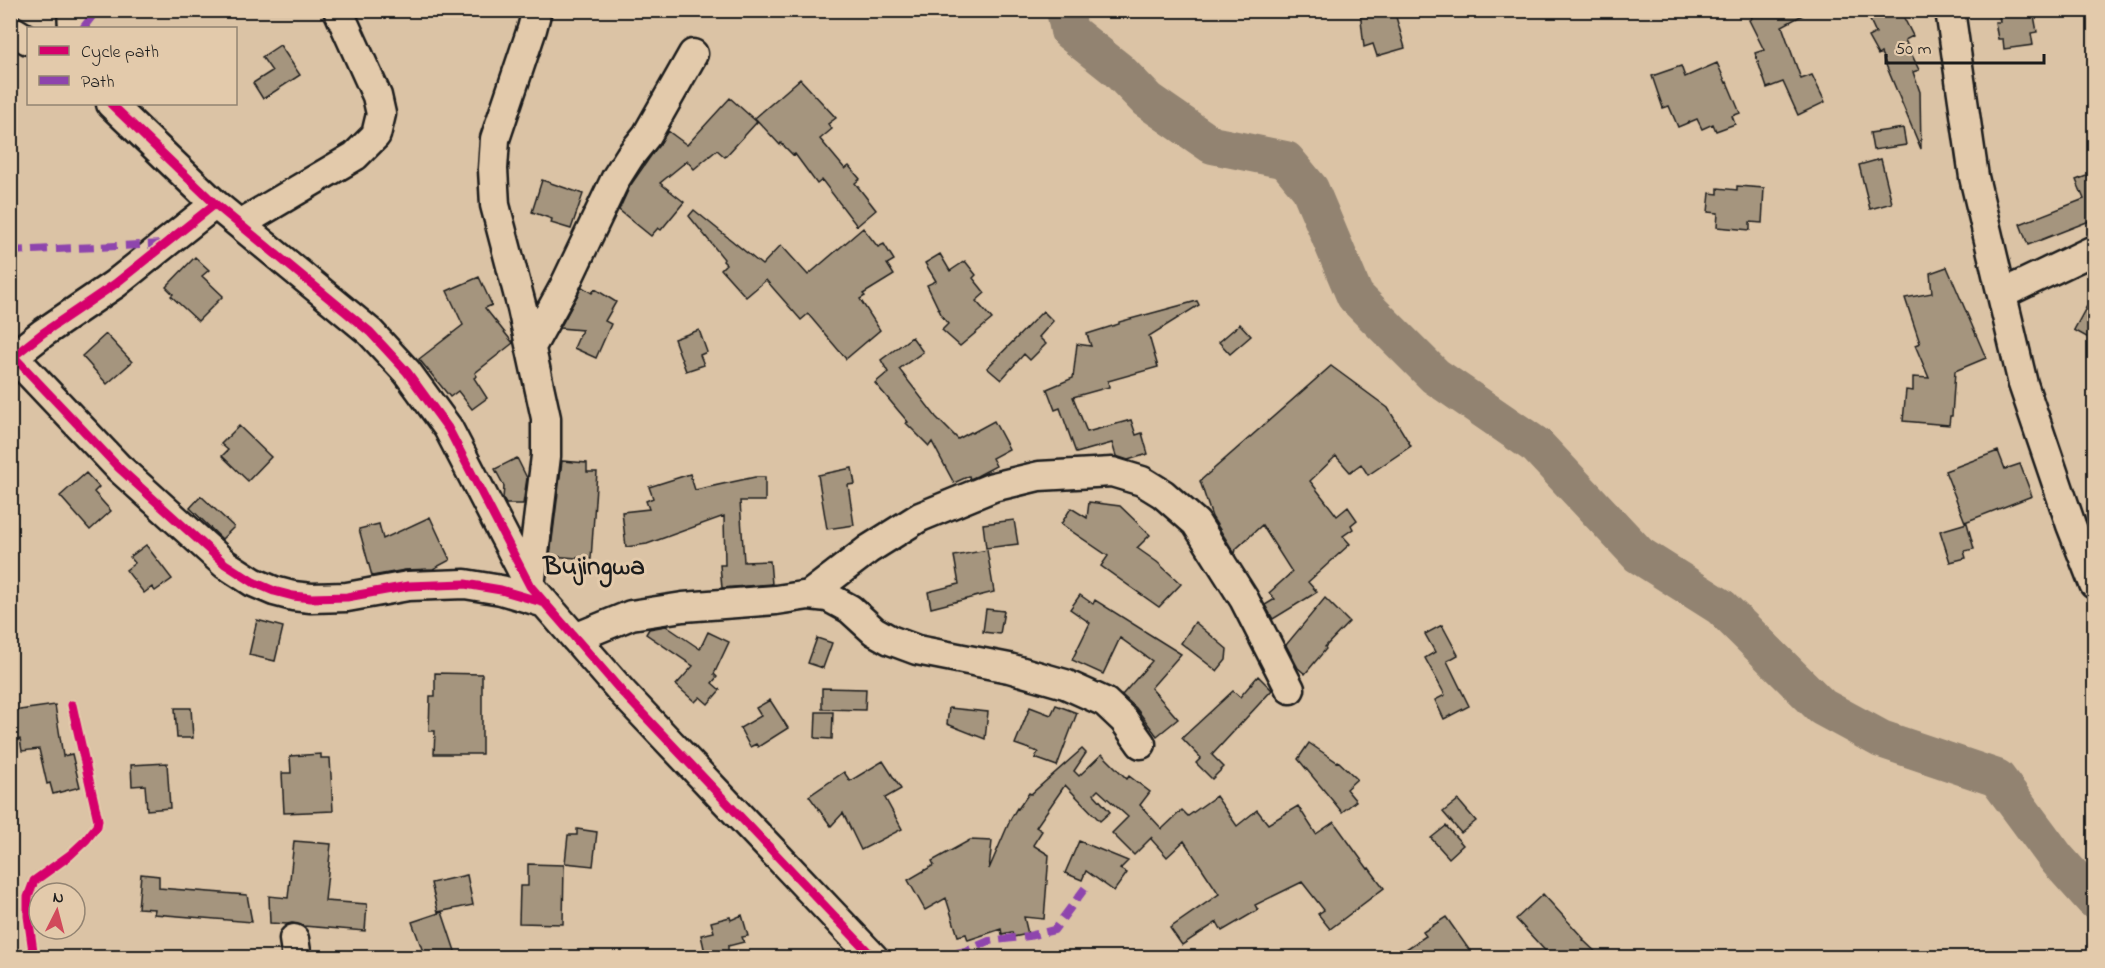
<svg xmlns="http://www.w3.org/2000/svg" width="2105" height="968" viewBox="0 0 2105 968" font-family="'Indie Flower',sans-serif">
<style>
.lines{fill:none;stroke-linecap:round;stroke-linejoin:round}
.river{stroke:#928371;stroke-width:38}
.building{fill:#a5957e;stroke:#1c1c1c;stroke-width:1.5}
.minor-casing{stroke:#1c1c1c;stroke-width:33}
.minor{stroke:#e3caab;stroke-width:28}
.quiet{stroke:#8e44ad;stroke-width:8;stroke-dasharray:15 8;stroke-linecap:butt}
.cycleway-casing{stroke:#e3caab;stroke-width:13}
.cycleway{stroke:#d6006c;stroke-width:9}
.labels{text-anchor:middle;dominant-baseline:central;stroke-width:6;stroke-linejoin:round;paint-order:stroke}
.quarter-label{font-size:27px;font-weight:bold;fill:#1c1c1c;stroke:#e3caab}
</style>
<rect width="100%" height="100%" fill="#dbc3a5"/>
<filter id="ink" filterUnits="userSpaceOnUse"><feTurbulence type="fractalNoise" baseFrequency=".0167" numOctaves="2"/><feDisplacementMap in="SourceGraphic" scale="12" xChannelSelector="R" yChannelSelector="G"/><feConvolveMatrix kernelMatrix="1 2 1 2 8 2 1 2 1" color-interpolation-filters="sRGB"/></filter>
<g filter="url(#ink)">
<g class="lines">
<path class="river" d="M1065,10l4,21 49,39 29,30 65,45 74,15 24,29 45,107 80,80 102,70 102,109 82,52 101,100 59,32 116,39 60,81 37,41"/>
</g>
<path class="building" d="M1360,10h34l11,38 -28,8 -4,-12 -9,3z
M1748,10h64l-30,16 19,53 11,-4 13,27 -27,13 -15,-33 -16,6 -12,-35 9,-3 -15,-30 3,-2z
M1883,10h17l13,26 -8,4 14,30 -6,2 7,20 1,57 -40,-96 -3,2 -10,-18 8,-4 -7,-15z
M1998,10h35l4,22 -6,1 2,12 -29,4 -1,-10h-5l-3,-17h5z
M280,45l20,30 -37,24 -10,-16 19,-12 -10,-14z
M1717,63l9,20 1,-1 13,31 -8,3 3,8 -19,7 -3,-7 -11,5 -5,-10 -19,8 -9,-21 -6,2 -11,-32 29,-10 4,11z
M800,79l36,39 -8,6 4,5 -12,10 25,30 4,-3 11,13 -5,4 21,27 -19,16 -35,-46 -5,4 -22,-30 -2,1 -12,-12 -1,2 -25,-27z
M730,98l27,24 -32,35 -8,-7 -23,19 -7,-8 -27,22 24,19 -23,28 -3,-2 -7,8 -32,-26 11,-24 38,-55 19,14z
M1903,128l3,17 -33,5 -3,-17z
M1881,159l11,44 -22,6 -11,-44z
M2094,173v50l-2,-3 -64,25 -8,-21 64,-25 -8,-19z
M542,180l41,14 -12,35 -20,-6 1,-4 -20,-7z
M1737,186l27,2 -2,35 -12,-1v8l-33,-3 1,-14 -10,-1 2,-19 8,1v-6l19,2z
M694,210l68,55 19,-20 27,30 55,-47 15,19 6,-3 10,16 -7,4 7,11 -31,19 2,2 -5,3 20,31 -34,29 -38,-45 -7,6 -35,-40 -20,17 -25,-28 5,-5 -3,-3 1,-2 -35,-43z
M940,254l10,17 15,-10 11,14 -3,3 12,15 -9,8 16,18 -32,27 -18,-16 6,-6 -6,-8 -15,-31 9,-4 -11,-18z
M195,257l14,13 -7,6 21,20 -25,25 -27,-25 2,-2 -7,-7z
M1947,267l39,91 -31,13 -3,45h-2l-1,9 -46,-4 3,-31 7,1v-14l16,1 -14,-33 5,-2 -15,-45 27,-5 -2,-20z
M479,277l13,28 -7,3 28,35 -38,30 2,3 -3,2 13,20 -15,11 -14,-18 -8,6 -31,-38 44,-34 -16,-34z
M582,287l10,6 3,-4 21,13 -11,19 6,3 -15,34 -22,-10 8,-18 -22,-2z
M2094,293v48l-20,-11z
M1197,301l2,4 -50,31 9,31 -50,14 1,6 -36,10 14,35 44,-12 5,15 6,-2 6,21 -20,6 -12,-4 -4,-13 -36,10 -16,-45 -5,2 -8,-21 26,-11 4,-34 14,2 -4,-12 32,-10v-2z
M1043,311l10,10 -14,16 7,7 -16,16 -6,-6 -23,26 -14,-12z
M1240,324l11,12 -21,18 -11,-12z
M699,330l8,22 -7,3 4,10 -18,6 -12,-32z
M106,334l26,28 -25,22 -25,-28z
M912,337l11,15 -24,17 37,48 22,22 13,-7 1,1 22,-12 15,28 -17,9 4,8 -19,10 -7,3 -1,-3 -15,7 -22,-41 -3,4 -23,-23 2,-1 -33,-39 13,-11 -7,-12z
M1331,366l57,42 23,38 -43,29 -7,-11 -11,8 -14,-16 -26,25 27,35 11,-9 9,13 -6,5 2,4 -10,7 7,8 -42,38 9,10 -44,27 -8,-14 10,-6 -6,-6 23,-21 -30,-47 -26,24 -1,5 -23,-37 -12,-36z
M239,426l32,31 -23,24 -26,-25 6,-6 -7,-6z
M1998,451l7,18 15,-5 12,32 -67,26 -20,-51z
M517,458l10,20 -4,26h-17l-3,-5 1,-13 -9,-17z
M562,461l25,2v9h10l-6,87 -41,-3z
M852,468l3,16 -7,1 6,40 -27,4 -9,-54z
M86,473l13,14 -5,5 17,19 -21,19 -30,-34z
M690,474l5,16 60,-13h10v24h-25l4,61 26,-1 2,23 -50,4 -2,-23h5l-1,-49 -77,28 -21,3 -4,-35 27,-3 -3,-8 7,-3 -4,-11z
M201,496l33,31 -12,12 -32,-31z
M1089,502l31,4 30,29 -13,13 20,14 24,22 -22,23 -58,-41 7,-10 -47,-32 10,-16 16,10z
M430,517l20,43 -17,9 -28,1 -33,6 -13,-47 20,-5 4,15z
M1014,520l4,24 -32,4 -3,-24z
M1967,523l7,26 -10,2 2,7 -16,4 -10,-31z
M146,545l26,34 -17,12 -3,-4 -8,6 -18,-23 9,-7 -5,-6z
M987,550l7,42 -63,16 -3,-16 31,-8 -5,-28z
M1080,595l13,9 2,-4 86,54 -30,34 27,31 -21,17 -21,-28 -14,-13 30,-34 -32,-23 -17,36 -31,-14 18,-37 -20,-14z
M1325,598l24,24 -24,25 1,2 -21,25 -7,-6 -12,-23z
M986,609l18,2 -4,23 -17,-2z
M257,620l26,7 -8,34 -26,-6z
M1195,622l32,27 -1,11 -9,11 -36,-28z
M1442,625l16,30 -11,6 22,45 -25,13 -9,-19 10,-5 -20,-37 10,-6 -10,-18z
M666,626l34,23 8,-17 21,10 -15,32 3,3 -5,6 8,7 -12,14 -8,-7 -5,5 -19,-17 17,-19 -47,-32 3,-5z
M817,638l15,5 -9,25 -15,-5z
M435,673l47,1v80h-48l1,-23h-6l1,-35h5z
M1258,676l14,14 -60,65 12,12 -12,12 -16,-16 5,-5 -19,-20 51,-47 7,6z
M822,688l44,1 -1,21 -43,-1z
M770,700l18,28 -30,19 -2,-3 -6,3 -10,-19 21,-12 -5,-8z
M55,705l8,51 9,-2 8,33 -27,7 -3,-11 -3,1 -8,-35 -17,2 -2,-12 -8,1 -2,-21 4,-1 -1,-7z
M1056,705l21,8 -20,53 -22,-8 3,-6 -23,-8 15,-37 21,8z
M175,708h16l2,30h-16z
M949,708l39,4 -3,27 -38,-15z
M816,712h17l-1,27 -17,-1z
M1309,743l28,19 1,-1 19,18 -11,10 10,12 -14,11 -44,-53z
M1082,749l4,4 -12,18 5,5 23,-22 25,25 2,-3 21,16 -10,13 22,24 20,-19 6,6 28,-20 21,30 20,-16 11,14 30,-18 18,28 18,-12 34,47 1,-1 15,20 -54,41 -12,-15 6,-4 -22,-28 -47,23 3,5 -36,21 -5,-9 -35,23 -12,-17 49,-34 -35,-53 -17,16 -16,-18 1,-2 -18,18 -22,-22 16,-16 -30,-27 -4,4 16,18 -10,9 -35,-36 -29,42 6,4 -9,14 16,10 -5,64 -20,-2 4,17 -15,3 -1,-5 -10,2 -1,-5 -33,11 -2,-6 -8,2 -12,-38 -21,12 -17,-30 26,-15 -2,-4 38,-21 22,1 -3,28 22,-51 6,-10 1,1 11,-16 2,1z
M321,754v4h9l3,53 -49,2 -2,-40h9l-1,-17z
M883,761l18,28 -16,9 17,31 -41,21 -18,-37 -12,13 -22,-30 35,-24 6,9z
M167,763l3,45 -23,2 -2,-25 -13,1 -1,-21z
M1458,800l18,21 -15,12 -18,-21z
M1446,826l17,19 -14,13 -18,-20z
M577,829l20,3 -4,34 -28,-3 3,-28h9z
M294,841l37,3 -6,57 42,3 -2,27 -62,-5 -11,-3 -5,1 -17,-1 -1,-27 19,2z
M1079,841l49,20 -8,8 7,4 -13,18 -28,-20 -4,9 -17,-7z
M528,864l36,1 -1,59 -44,-1 1,-37h8z
M141,874l18,2v12l88,7 5,27 -98,-8 1,-5 -17,-1z
M467,875l6,30 -35,7 -7,-29z
M1543,894l41,45 -1,1 18,17h-50l-35,-38z
M442,912l15,45h-32l-13,-35z
M742,915l6,21 -6,1 2,5 -16,4v11h-22l-5,-22 13,-3 -3,-10 19,-5 1,3z
M1446,917l24,34 -10,6h-66l32,-21 -3,-4z"/>
<g class="lines">
<g class="minor-casing">
<path id="minor" d="M72,10l1,18
M1950,10l24,167 49,207 48,141 23,59
M10,29l18,11
M111,104l104,100 155,128 37,40 41,56 82,158 93,107 251,265
M240,224l115,-68 21,-21 5,-21 -4,-18 -39,-86
M2002,294l92,-44
M531,347l33,-60 52,-109 14,-22 17,-21 46,-81
M14,357l105,111 106,96 28,18 21,9 19,5 18,2 36,-1 61,-11 57,-2 36,6 44,13
M10,359l33,-26 72,-49 100,-80
M530,586l16,-130v-38l-24,-110 -27,-103 -2,-36 2,-30 37,-110 5,-19
M809,595l60,-46 51,-32 73,-30 46,-11 73,-4 30,9 21,13 33,29 48,76 46,90
M575,638l56,-23 52,-8 93,-7 33,-5 19,2 22,12 24,22 16,9 27,10 92,18 56,16 40,18 19,18 17,24
M294,939l3,19"/>
</g>
<use href="#minor" class="minor"/>
<path class="quiet" d="M83,28l14,-18
M10,251l152,-7
M934,958l32,-7 23,-10 40,-5 25,-6 31,-42"/>
<g class="cycleway-casing">
<path id="cycleway" d="M111,104l104,100 155,128 37,40 41,56 82,158 93,107 251,265
M14,357l105,111 106,96 28,18 21,9 19,5 18,2 36,-1 61,-11 57,-2 36,6 44,13
M10,359l33,-26 72,-49 100,-80
M34,958l-6,-42v-19l6,-16 36,-26 16,-15 11,-14 1,-6 -26,-115"/>
</g>
<use href="#cycleway" class="cycleway"/>
</g>
</g>
<g class="labels">
<g class="quarter-label">
<text x="594" y="567">Bujingwa</text>
</g>
</g>
<rect width="2105" height="968" fill="none" stroke="#e3caab" stroke-width="36"/>
<rect x="18" y="18" width="2069" height="932" fill="none" stroke="#1c1c1c" stroke-width="2" filter="url(#ink)"/>
<rect x="27" y="27" width="210" height="78" fill="#e3caab" stroke="#938472" stroke-width="1.5"/>
<rect x="39" y="46" width="30" height="9" fill="#d6006c" stroke="#938472" stroke-width="1.5"/>
<text x="81" y="57" font-size="18" fill="#1c1c1c">Cycle path</text>
<rect x="39" y="76" width="30" height="9" fill="#8e44ad" stroke="#938472" stroke-width="1.5"/>
<text x="81" y="87" font-size="18" fill="#1c1c1c">Path</text>
<g transform="translate(57 911) rotate(6)"><circle r="28" fill="#e3caab" stroke="#938472" stroke-width="1.5"/>
<path d="M0-4.5L10 22L0 15L-10 22Z" fill="#d1495b"/>
<text y="-9" font-size="16" font-weight="bold" text-anchor="middle" fill="#1c1c1c">N</text>
</g>
<path d="M1886 54v9h158v-9" fill="none" stroke="#1c1c1c" stroke-width="3"/>
<text x="1895" y="54" font-size="18" fill="#1c1c1c" stroke="#e3caab" stroke-width="4.5" paint-order="stroke">50 m</text>
</svg>
